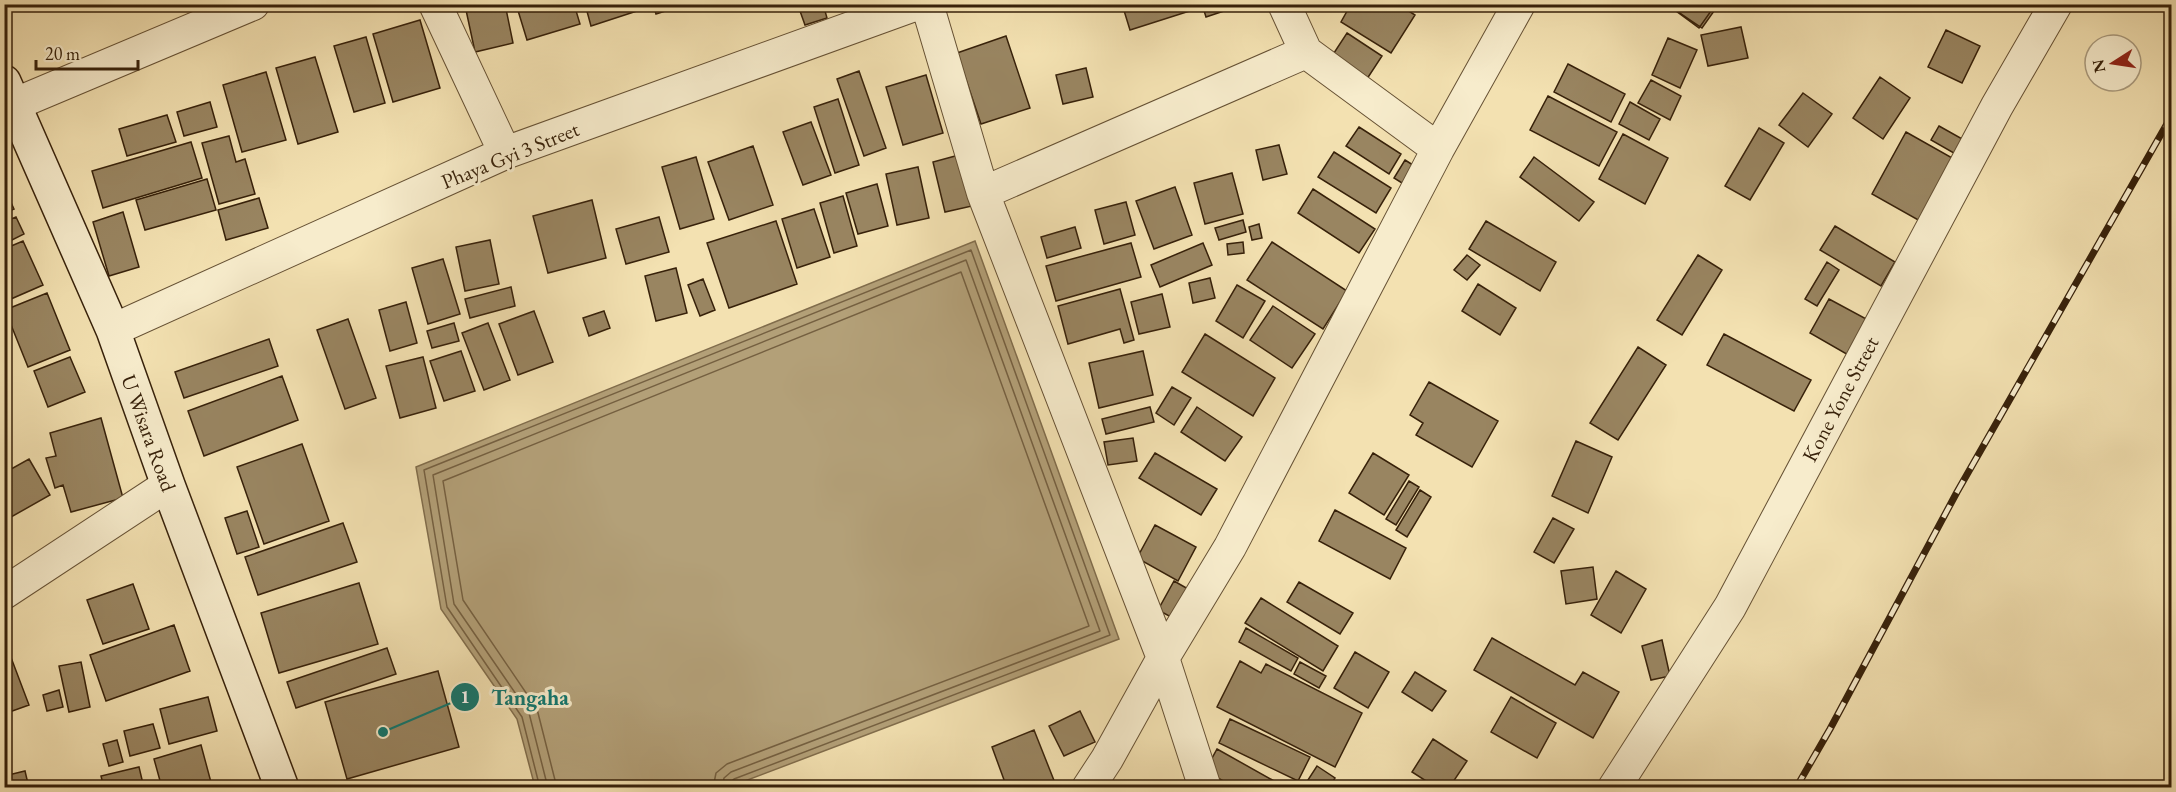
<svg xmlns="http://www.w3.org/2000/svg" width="2176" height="792" viewBox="0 0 2176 792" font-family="'EB Garamond',serif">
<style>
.water{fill:#b3a078;stroke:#816d4c;stroke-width:1.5}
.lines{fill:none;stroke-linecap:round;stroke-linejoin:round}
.shore{stroke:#756041;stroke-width:1.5}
.building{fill:#998561;stroke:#37210a;stroke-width:1.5}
.street-casing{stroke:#665134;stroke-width:34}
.secondary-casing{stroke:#37210a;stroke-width:36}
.street{stroke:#f7eccc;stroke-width:32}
.secondary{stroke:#f7eccc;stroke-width:33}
.rail-casing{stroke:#37210a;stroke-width:7}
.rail{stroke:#f7eccc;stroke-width:4.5;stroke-dasharray:14;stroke-linecap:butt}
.labels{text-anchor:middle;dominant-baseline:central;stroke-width:6;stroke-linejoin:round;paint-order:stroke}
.street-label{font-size:21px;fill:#37210a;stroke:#f7eccc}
.leader{fill:none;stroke:#0f766e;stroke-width:2}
.callout-dot{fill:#0f766e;stroke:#f7eccc;stroke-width:2}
.mark-label{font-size:18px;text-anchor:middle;font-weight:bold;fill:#fff}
.callout-label{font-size:22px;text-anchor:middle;font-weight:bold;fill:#0f766e;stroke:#f7eccc;stroke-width:6;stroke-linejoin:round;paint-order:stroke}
</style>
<rect width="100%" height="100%" fill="#f3e1b1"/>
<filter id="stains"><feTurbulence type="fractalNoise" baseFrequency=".00333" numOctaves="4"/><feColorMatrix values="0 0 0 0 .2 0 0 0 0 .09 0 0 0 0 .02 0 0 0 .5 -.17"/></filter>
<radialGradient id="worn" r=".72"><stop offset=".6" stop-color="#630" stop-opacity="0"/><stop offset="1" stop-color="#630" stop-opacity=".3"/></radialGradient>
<path class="water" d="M975,241l144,398 -390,148h-194l-18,-68 -76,-110 -25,-142z"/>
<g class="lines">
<path class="shore" d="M540,788l-18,-71 -75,-110 -23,-137 547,-220 139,385 -376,144 -4,4 -1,5
M548,788l-19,-75 -75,-109 -21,-129 533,-215 134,371 -369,141 -7,6 -2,10
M557,788l-20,-79 -74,-109 -20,-119 518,-209 128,354 -362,138 -11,9 -3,15"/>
</g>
<path class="building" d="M490,4h15l8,39 -38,9 -9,-42z
M516,4h58l6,20 -53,16z
M585,4h50l2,7 -46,15z
M653,4h34l-31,10z
M820,4h3l4,14 -22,7 -5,-14z
M1122,4h73l1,5 -66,21z
M1202,4h30l1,4 -27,9z
M1351,4h47l17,11 -24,38 -50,-31z
M1675,4h41l-17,24 -27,-20z
M1677,4h42l-17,24 -28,-19z
M420,20l20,68 -47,14 -20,-68z
M1741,27l7,31 -40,8 -7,-31z
M1946,30l34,16 -18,37 -34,-16z
M1347,33l35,23 -17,26 -35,-23z
M1006,36l24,72 -49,16 -24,-71z
M366,37l19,66 -31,9 -20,-66z
M1668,38l29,12 -17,38 -28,-13z
M315,57l23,75 -40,12 -22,-76z
M1568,64l57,30 -14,28 -57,-30z
M1086,68l7,29 -30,7 -7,-29z
M859,71l27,77 -22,8 -27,-77z
M266,72l20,68 -44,12 -19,-67z
M926,75l17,58 -40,12 -17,-58z
M1880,77l30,21 -27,41 -30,-21z
M1651,80l30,16 -11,24 -32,-17z
M1803,93l29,21 -24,33 -29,-22z
M1548,96l69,36 -18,34 -69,-36z
M838,99l21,66 -24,8 -21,-66z
M210,102l7,25 -33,9 -7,-24z
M1630,102l30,17 -11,21 -30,-16z
M167,115l9,27 -49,14 -8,-27z
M811,122l20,53 -28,10 -20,-53z
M1939,126l34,19 -7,15 -35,-20z
M1359,127l42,27 -12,20 -43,-28z
M1759,128l25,15 -34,57 -25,-14z
M1906,132l48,27 -34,62 -48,-27z
M1623,134l45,24 -23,46 -46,-25z
M229,136l7,26 9,-3 10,35 -36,10 -17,-61z
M191,142l11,36 -99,30 -11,-37z
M1279,145l8,29 -24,6 -7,-30z
M753,146l20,59 -44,15 -21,-58z
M1334,152l57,36 -15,25 -58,-36z
M959,155l13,51 -27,6 -12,-50z
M696,157l18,62 -34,10 -18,-62z
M1534,157l60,45 -15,19 -59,-44z
M1405,160l16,10 -11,18 -16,-10z
M918,167l11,51 -32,7 -11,-51z
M1232,173l11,41 -38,10 -11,-41z
M207,179l9,31 -71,20 -9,-30z
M877,184l11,42 -30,8 -12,-41z
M4,187l10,22 -10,4z
M1175,187l17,48 -38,14 -18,-48z
M1313,189l62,40 -16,24 -61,-40z
M843,196l14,50 -23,7 -14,-50z
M259,198l9,30 -42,12 -8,-30z
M592,200l14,58 -58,15 -15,-57z
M1126,202l9,33 -31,9 -9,-34z
M814,209l16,48 -33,11 -15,-49z
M123,212l16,55 -30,9 -16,-54z
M16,217l8,17 -20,10v-22z
M659,217l10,35 -43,12 -10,-35z
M1243,220l3,12 -27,8 -4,-12z
M776,221l21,63 -68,24 -22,-65z
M1486,221l70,41 -16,29 -71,-42z
M1259,224l3,14 -10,2 -3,-13z
M1835,226l60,36 -14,24 -61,-36z
M1075,227l6,21 -34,10 -6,-21z
M490,240l9,44 -34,7 -9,-44z
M23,241l20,44 -39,17v-53z
M1243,242l1,11 -16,2 -1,-11z
M1272,242l75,49 -24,38 -76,-49z
M1131,243l10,34 -85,24 -10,-35z
M1203,243l9,22 -52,22 -9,-22z
M1467,255l13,10 -13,15 -13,-10z
M1698,255l24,15 -40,65 -25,-15z
M443,259l17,55 -32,10 -16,-56z
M1827,262l12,8 -22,36 -12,-7z
M676,268l11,45 -31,8 -11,-45z
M1210,278l5,20 -22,5 -4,-20z
M703,279l12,31 -15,6 -12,-31z
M1478,284l38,24 -16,27 -38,-24z
M1237,285l28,16 -22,37 -27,-17z
M511,287l4,19 -45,12 -5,-19z
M1120,289l14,51 -10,3 -4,-14 -52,15 -10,-38z
M47,293l23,57 -42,17 -23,-57z
M1162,294l8,33 -31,7 -8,-32z
M1829,299l41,22 -20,35 -40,-23z
M406,302l11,41 -27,8 -11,-41z
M1273,306l42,28 -23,34 -42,-28z
M534,311l19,51 -35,13 -19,-51z
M604,311l6,17 -21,8 -6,-18z
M348,319l28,79 -31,11 -28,-79z
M454,323l5,18 -27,7 -5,-17z
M488,323l22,57 -26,10 -22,-57z
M1205,334l70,44 -22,38 -71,-44z
M1724,334l87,46 -17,31 -87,-46z
M269,339l9,27 -94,32 -9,-26z
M1638,347l28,18 -48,75 -28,-17z
M461,351l14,40 -31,10 -14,-40z
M1143,351l10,44 -54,13 -10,-45z
M70,357l15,35 -37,15 -14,-36z
M423,357l13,51 -36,10 -14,-52z
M282,376l16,44 -94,36 -16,-45z
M1429,382l69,39 -26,46 -56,-32 7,-12 -13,-8z
M1172,387l19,11 -17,27 -18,-12z
M1150,407l4,15 -48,12 -4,-15z
M1197,407l45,30 -17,24 -44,-29z
M101,418l22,80 -52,14 -8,-27 -8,3 -9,-30 10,-2 -6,-23z
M1133,438l4,23 -29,4 -4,-23z
M1576,441l36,16 -24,56 -36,-17z
M302,444l27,77 -65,23 -27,-77z
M1155,453l62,36 -16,26 -62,-37z
M1373,453l36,22 -25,40 -35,-22z
M29,459l21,36 -46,26v-48z
M1409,481l10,6 -23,38 -10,-6z
M1420,490l11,7 -24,40 -11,-7z
M1335,510l71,38 -16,31 -71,-38z
M247,511l12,36 -22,7 -12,-36z
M1553,518l21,11 -20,34 -20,-11z
M343,523l14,39 -99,33 -13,-38z
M1155,525l41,22 -18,34 -41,-23z
M1593,567l4,32 -31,5 -5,-33z
M1616,571l30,18 -25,44 -30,-18z
M1174,581l23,13 -15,29 -24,-13z
M1299,582l54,31 -13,21 -53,-32z
M359,583l19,61 -99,29 -18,-60z
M133,584l16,45 -46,15 -16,-44z
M1261,598l77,48 -15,25 -78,-48z
M174,625l16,46 -84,30 -16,-46z
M1246,628l52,30 -7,13 -52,-29z
M1492,638l83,47 8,-13 36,20 -26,46 -119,-68z
M4,639l25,66 -25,9z
M1662,640l8,36 -19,4 -9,-34z
M387,648l9,26 -100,34 -9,-26z
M1355,652l34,20 -21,36 -34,-20z
M1240,661l21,12 5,-9 96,49 -27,54 -118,-60z
M81,662l9,45 -21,5 -10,-46z
M1300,662l26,14 -7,12 -25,-14z
M438,671l21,76 -112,32 -22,-77z
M1415,672l31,19 -14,20 -30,-19z
M59,690l4,17 -16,4 -4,-16z
M208,697l9,34 -48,13 -9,-35z
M1511,697l45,26 -19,35 -46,-26z
M1080,711l15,31 -31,14 -15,-30z
M1230,719l80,38 -12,24 -79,-38z
M153,724l7,24 -30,8 -6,-25z
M1034,730l23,58h-50l-15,-41z
M1433,739l34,22 -18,27h-12l-25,-16z
M117,740l6,22 -14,4 -6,-22z
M201,745l11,41 -50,2 -8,-29z
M1217,749l66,37 -1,2h-46l-31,-17z
M1317,766l18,12 -6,10 -25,-2z
M139,767l5,21h-40l-3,-12z
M25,771l4,17h-25v-12z"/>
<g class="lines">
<g class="street-casing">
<path id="street" d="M435,4l70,149
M927,4l56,189 180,465 42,130
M1284,4l22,48 132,97
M13,105l240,-101
M983,193l323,-141
M113,330l392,-177 412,-149
M4,593l164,-108
M1088,788l19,-29 56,-101 67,-111 208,-398 81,-145
M1614,788l116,-181 267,-501 59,-102"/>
</g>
<g class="secondary-casing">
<path id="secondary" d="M4,82l109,248 55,155 114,303"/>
</g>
<use href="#street" class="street"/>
<use href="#secondary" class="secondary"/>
<g class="rail-casing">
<path id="rail" d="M1796,788l34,-59 127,-237 215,-377"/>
</g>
<use href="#rail" class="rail"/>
</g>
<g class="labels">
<g class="street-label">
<text transform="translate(510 155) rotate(-22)">Phaya Gyi 3 Street</text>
<text transform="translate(1840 399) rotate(-62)">Kone Yone Street</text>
<text transform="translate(149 433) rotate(70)">U Wisara Road</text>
</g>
</g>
<path class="leader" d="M383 732L465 697"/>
<g class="callout-dot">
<circle cx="383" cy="732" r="6"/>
<circle cx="465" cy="697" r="15"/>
</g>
<g class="mark-label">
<text x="465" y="703">1</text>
</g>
<g class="callout-label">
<text x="530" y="705">Tangaha</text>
</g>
<rect width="2176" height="792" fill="none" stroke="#f3e1b1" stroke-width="24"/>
<rect x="6" y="6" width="2164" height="780" fill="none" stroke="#37210a" stroke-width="3"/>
<rect x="12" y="12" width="2152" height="768" fill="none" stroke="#37210a" stroke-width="1.5"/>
<g transform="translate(2113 63) rotate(258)"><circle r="28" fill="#f7eccc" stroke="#aa9b7e" stroke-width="1.5"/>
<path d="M0-4.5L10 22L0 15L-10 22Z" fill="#8f2418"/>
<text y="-9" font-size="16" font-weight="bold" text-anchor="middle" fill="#37210a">N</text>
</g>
<path d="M36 60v9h102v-9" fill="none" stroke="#37210a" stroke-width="3"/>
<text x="45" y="60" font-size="18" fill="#37210a" stroke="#f7eccc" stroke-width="4.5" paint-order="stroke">20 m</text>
<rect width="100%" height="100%" filter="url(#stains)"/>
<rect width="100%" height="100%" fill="url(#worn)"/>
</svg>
